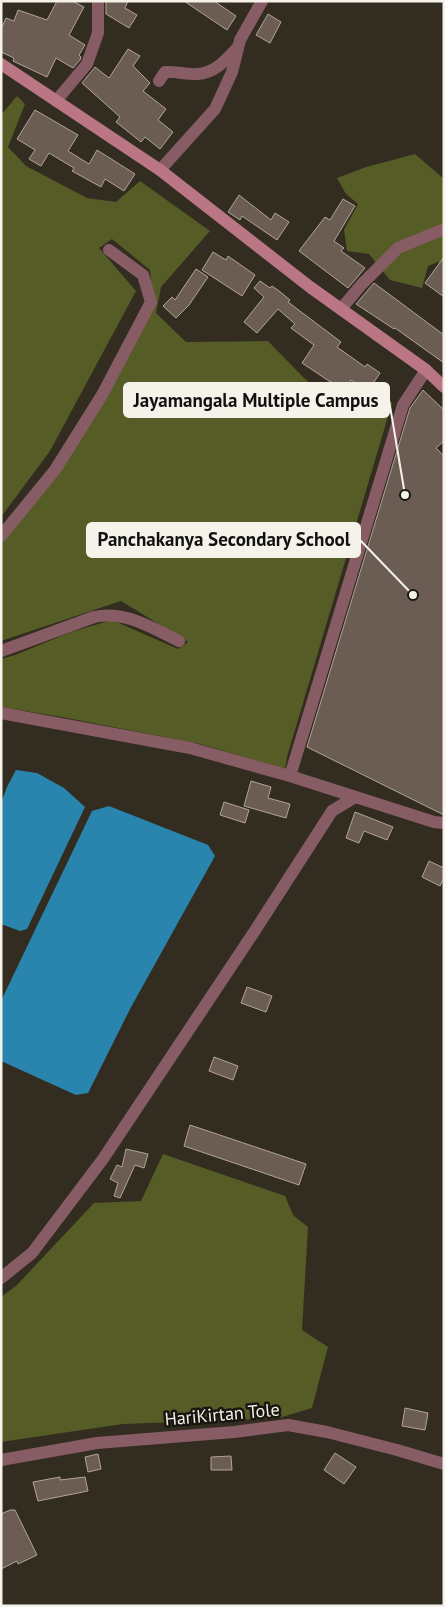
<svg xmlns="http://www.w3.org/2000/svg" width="445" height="1607" viewBox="0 0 445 1607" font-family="'PT Sans',sans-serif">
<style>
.green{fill:#555c25}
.water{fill:#2a85ae}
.building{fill:#6b5d53;stroke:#b2a498}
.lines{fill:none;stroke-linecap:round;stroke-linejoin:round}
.street{stroke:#885c65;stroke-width:12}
.secondary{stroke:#ba7684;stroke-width:12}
.labels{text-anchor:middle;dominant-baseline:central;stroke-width:5;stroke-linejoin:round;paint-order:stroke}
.street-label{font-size:18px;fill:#f5f2e9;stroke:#181610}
.leader{fill:none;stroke:#f5f2e9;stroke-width:2}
.callout-dot{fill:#f5f2e9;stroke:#181610;stroke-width:2}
.callout{fill:#f5f2e9;stroke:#f5f2e9;stroke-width:2}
.callout-label{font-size:19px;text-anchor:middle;font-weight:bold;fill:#111}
</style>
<rect width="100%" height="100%" fill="#322d20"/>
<path class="green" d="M17,96l8,8 -17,43 18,19 61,32 29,4 24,-21 70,50 -49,56 -5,26 30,29 82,-1 35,36 41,37 32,-21 16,10 -105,354 -2,12 -85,-25 -138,-27 -61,-10v-48l14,-4 56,-23 41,-12 66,29 10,-7 -67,-41 -120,40v-97l58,-70 94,-166 -3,-38 -38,-31 -13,9 37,43 -86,160 -49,66v-402z
M415,154l29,25v86l-6,-3 -10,4 -6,22 -32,-8 -21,-26 -22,-3 -3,-21 14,-26 -12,-10 -9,-16 29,-11z
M163,1154l122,42 8,19 15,12 -6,103 26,17 -16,61 -33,10 -156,6 -122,18v-145l15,-11 78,-83 47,-2z"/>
<path class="water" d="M16,770l21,3 27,15 21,19 -58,122 -7,2 -19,-7v-121l6,-16z
M109,806l99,39 7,11 -85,153 -42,84 -12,2 -75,-34v-60l91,-190z"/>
<path class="building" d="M57,1h15l12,6 -15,28 16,10 -6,10 2,2 -1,3 -7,8 -17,-10 -9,19 -34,-16 1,-3 -13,-6v-23l5,-11 8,3 4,-11 29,10z
M106,1h22l-3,7 12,7 -8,13 -23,-14z
M184,1h30l22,15 -9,14z
M268,14l13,8 -11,21 -14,-8z
M128,49l12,7 -7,10 17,17 -7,8 23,18 -8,11 15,12 -13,17 -15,-12 -4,5 -25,-20 4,-5 -38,-34 13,-16 14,11z
M35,110l43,25 -10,16 21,13 8,-14 38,24 -11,17 -19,-12 -4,8 -29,-16 2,-3 -25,-15 -8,13 -12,-7 6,-9 -18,-11z
M239,195l32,25 4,-7 14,9 -12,18 -35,-24 -2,4 -12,-8z
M343,199l12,7 -21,35 10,7 -3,3 24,17 -17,20 -49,-37 26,-34 5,3z
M213,252l13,8 2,-4 27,19 -13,21 -40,-26z
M444,257v40l-19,-14z
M196,269l12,8 -19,28 -13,13 -13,-12 9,-9 3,3z
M260,281l10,7 2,-2 7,5 11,9 -2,2 53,40 -4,5 28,20 2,-3 13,9 -12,18 -17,-11 -4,9 -18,-8 -27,-18 12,-18 -23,-17 4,-4 -17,-15 -21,24 -13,-11 20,-25 -10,-9z
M374,283l70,52v28l-49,-35 -1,1 -38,-25z
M423,390l21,20v31l-8,7 8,8v359l-137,-68 103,-339z
M251,781l20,6 -3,11 22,6 -4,14 -42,-12z
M224,802l25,8 -4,13 -25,-8z
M355,812l38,15 -6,13 -23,-9 -5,12 -13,-5z
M429,861l15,7v10l-4,8 -18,-9z
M247,987l25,9 -6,16 -25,-9z
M214,1057l24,9 -5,14 -24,-9z
M190,1125l116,39 -7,21 -115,-39z
M126,1149l22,5 -4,14 -9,-3 -15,33 -6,-2 4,-13 -8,-4 7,-14 5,2z
M405,1408l23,5 -3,17 -23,-4z
M335,1453l21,14 -12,17 -20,-14z
M98,1454l3,15 -13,3 -3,-15z
M231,1456l1,14h-21v-13z
M60,1477v3l25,-3 3,14 -50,10 -5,-19z
M10,1510h5l22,45 -19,9 -1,-3 -16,8v-55z"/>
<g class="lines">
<path class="street" d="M159,81l6,-9c11,-1 22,3 32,2 18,-1 29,-14 40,-26
M56,101l31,-37 11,-31v-32
M160,170l55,-61 17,-37 8,-32 22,-39
M341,309l20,-24 37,-37 46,-19
M1,536l54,-66 47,-75 49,-93 -8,-27 -34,-25
M1,651l93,-34c31,-7 58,11 85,24
M1,713l189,35 100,28 144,46 10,1
M290,776l113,-371 23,-35
M1,1278l31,-25 71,-94 153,-230 76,-118 23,-14
M1,1460l96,-17 137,-11 54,-7 39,7 70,18 47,14"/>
<path class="secondary" d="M1,64l159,106 150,117 116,83 18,17"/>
</g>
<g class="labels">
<g class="street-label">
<text transform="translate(222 1414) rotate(-5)">HariKirtan Tole</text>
</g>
</g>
<path class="leader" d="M405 495L389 400M413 595L360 540"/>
<g class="callout-dot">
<circle cx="405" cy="495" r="5"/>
<circle cx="413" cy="595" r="5"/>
</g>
<g class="callout">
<rect x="124" y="383" width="265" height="34" rx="5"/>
<rect x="87" y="523" width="273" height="34" rx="5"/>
</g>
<g class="callout-label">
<text x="256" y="407">Jayamangala Multiple Campus</text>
<text x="224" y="546">Panchakanya Secondary School</text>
</g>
<rect width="445" height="1607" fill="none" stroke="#f5f2e9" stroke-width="5"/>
</svg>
